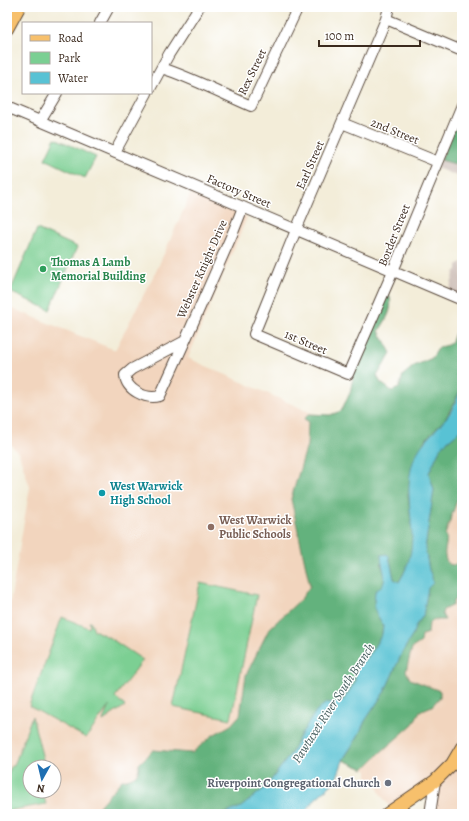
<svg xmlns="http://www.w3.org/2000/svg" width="469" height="821" viewBox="0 0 469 821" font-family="Alegreya,serif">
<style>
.built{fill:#f2d5be;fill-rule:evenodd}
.industrial{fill:#cfc1ba}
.green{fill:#7bcf93;stroke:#5b7c58}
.forest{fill:#64b27d;stroke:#506e4e}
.water{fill:#59c2d4;stroke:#4a7679}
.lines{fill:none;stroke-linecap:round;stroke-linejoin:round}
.minor-casing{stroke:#57473a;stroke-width:12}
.major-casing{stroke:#57473a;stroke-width:14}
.minor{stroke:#fff;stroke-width:10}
.major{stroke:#f7c06c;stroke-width:12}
.leisure-dot{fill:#2e9e5b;stroke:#fff;stroke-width:1.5}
.culture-dot{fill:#0f9aa8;stroke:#fff;stroke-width:1.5}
.education-dot{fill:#8d6e63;stroke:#fff;stroke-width:1.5}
.worship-dot{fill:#6b7280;stroke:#fff;stroke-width:1.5}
.labels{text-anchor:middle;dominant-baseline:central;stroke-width:3;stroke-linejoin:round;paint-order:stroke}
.street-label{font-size:12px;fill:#3b2a1e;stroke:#fff}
.leisure-label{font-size:12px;font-weight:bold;fill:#27864d;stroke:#fff;text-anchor:start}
.culture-label{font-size:12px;font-weight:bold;fill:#0d838f;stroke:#fff;text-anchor:start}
.education-label{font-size:12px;font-weight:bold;fill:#785e54;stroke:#fff;text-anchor:start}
.worship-label{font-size:12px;font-weight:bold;fill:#5b616d;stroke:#fff;text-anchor:end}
.water-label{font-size:13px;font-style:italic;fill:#465f5e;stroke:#fff}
</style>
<rect width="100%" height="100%" fill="#fff"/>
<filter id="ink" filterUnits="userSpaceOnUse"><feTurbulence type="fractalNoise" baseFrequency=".025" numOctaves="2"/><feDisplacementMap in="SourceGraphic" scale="8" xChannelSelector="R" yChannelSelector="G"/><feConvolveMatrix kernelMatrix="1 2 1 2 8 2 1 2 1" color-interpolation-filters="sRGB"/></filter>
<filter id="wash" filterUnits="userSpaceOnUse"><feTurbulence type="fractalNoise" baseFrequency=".012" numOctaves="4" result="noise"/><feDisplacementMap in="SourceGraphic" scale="16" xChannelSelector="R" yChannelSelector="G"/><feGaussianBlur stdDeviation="0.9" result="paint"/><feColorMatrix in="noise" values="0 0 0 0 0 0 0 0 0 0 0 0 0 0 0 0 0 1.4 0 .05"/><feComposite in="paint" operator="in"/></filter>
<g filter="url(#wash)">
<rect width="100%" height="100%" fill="#f3edd9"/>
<path class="built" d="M191,193l56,24 -59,141 126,56 115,17 -22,23 -13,109 -48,121 -112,130h-227v-194l23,-133 -11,-33 -12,-14v-136l4,4 104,42 43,-83zM30,767h24v24h-24z
M462,486v82l-14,-4 -3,-5 -1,-7 3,-14 -2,-3z
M462,584v230h-33l5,-28 -43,23 -12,-17 -1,-5 -11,-11v-6l-3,-1 17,-17 32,-28 7,-13 12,-5 8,-15 -30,-12 -5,-7 7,-24 9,-6 1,-7 7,-12 13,-9 1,-4 13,-11 2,-12h3z"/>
<path class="industrial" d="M441,160l21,6v12l-25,-10z
M462,262v35l-13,-6 6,-20 2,-1v-5z"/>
<path class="green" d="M55,138l41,19 -11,21 -40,-19z
M37,229l40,18 -27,63 -40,-18z
M200,583l57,12 -26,124 -58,-12z
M62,617l27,11 1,-4 -1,-2h2l3,8 16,8 33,22 -28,37 10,9 -22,15v-1l6,-14 -23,32 -57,-32z
M32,716l13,51h-15v24h12l4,13 -39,7v-33l4,-12h3z"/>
<path class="forest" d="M462,106v60l-21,-6z
M382,293l8,4c3,13 -4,23 -11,34l12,22 -14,23 4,7 11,8 7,-3 4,-13 11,-9 18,-8 7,-11c3,-1 8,-1 10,-3 7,-4 2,-13 13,-16v59l-16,31 -22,23 -16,53 5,46 -4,23 -10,19 -5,-3 -5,-23 -8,8 4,11 -1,8 -8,30 7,12 -1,9 -14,23 -3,4 -9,5 -1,16 -13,20 -16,1 -26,33 -8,16 -26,35 -25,20 -17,7h-132l30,-34c10,-2 18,-4 17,-16l14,-14 39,3 21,-18 18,-10 9,-10 6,-40 23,-46 32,-30 9,-13 -19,-87 16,-54 1,-24 -4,-2 5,-5 21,1 11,-4 9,-18 3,-15 -3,-4z
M462,429v57l-17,49c5,9 -5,16 3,29l5,1 3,-1 6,4 -1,19 -3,1 -2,11 -3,2v4l-10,5 -1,4 3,6h-12l-4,3 -1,10 -6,2 -1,7 -9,6 -6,23 4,8 30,12v6l-8,9 -12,5 -7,13 -32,28 -17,17 -21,-9 14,-22 8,-17 20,-30 17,-38 10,-17 4,-11 7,-9 5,-28 4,-11 -3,-7 -4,-22 9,-58 -5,-17 10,-22 5,-7z"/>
<path class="water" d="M462,387v42l-18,15 -5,7 -10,22 5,17 -9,58 4,22 3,7 1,6 -5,5 -5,28 -7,9 -4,11 -10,17 -17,38 -20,30 -8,17 -13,20 -7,19 -5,7 -17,15 -11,15h-80l17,-7 25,-20 26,-35 8,-16 16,-25 10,-8 16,-1 13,-20 1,-16 6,-5h3l3,-4 14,-23 1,-9 -7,-12 -2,-9 1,-13c17,-10 6,-20 6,-36l6,-1 2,2 5,23 5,3c26,-42 3,-72 12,-113 5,-23 20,-33 34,-50 8,-8 12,-22 17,-32z"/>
</g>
<g filter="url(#ink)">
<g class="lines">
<g class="minor-casing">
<path id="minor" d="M389,7l-3,12 -90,211 -42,104 94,40 45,-103 69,-166
M386,19l76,32
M100,23l9,-16
M162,68c30,10 59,25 89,38l47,-99
M151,87l18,-33 30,-47
M7,107l455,193
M40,121l17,-28
M342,123l96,39
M115,152l32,-59
M185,341l-25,55c-14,4 -34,-6 -35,-21l7,-6z
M185,341l49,-111 9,-23
M452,764l10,1
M430,814l5,-33"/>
</g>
<g class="major-casing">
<path id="major" d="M7,29l12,-22
M387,814l48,-33 17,-17 10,-17"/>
</g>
<use href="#minor" class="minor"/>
<use href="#major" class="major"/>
</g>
</g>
<circle class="leisure-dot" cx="43" cy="269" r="4"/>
<circle class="culture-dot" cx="102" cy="493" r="4"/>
<circle class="education-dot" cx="211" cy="527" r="4"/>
<circle class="worship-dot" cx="388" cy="783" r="4"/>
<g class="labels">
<g class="street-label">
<text transform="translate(252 72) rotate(-64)">Rex Street</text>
<text transform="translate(395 131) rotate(22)">2nd Street</text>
<text transform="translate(310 165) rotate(-66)">Earl Street</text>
<text transform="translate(239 191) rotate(23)">Factory Street</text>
<text transform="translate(394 235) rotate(-68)">Border Street</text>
<text transform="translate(202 269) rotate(-66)">Webster Knight Drive</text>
<text transform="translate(306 342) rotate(23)">1st Street</text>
</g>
<g class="leisure-label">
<text x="51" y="262">Thomas A Lamb<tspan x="51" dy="14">Memorial Building</tspan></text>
</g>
<g class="culture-label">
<text x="110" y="486">West Warwick<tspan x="110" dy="14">High School</tspan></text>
</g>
<g class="education-label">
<text x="219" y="520">West Warwick<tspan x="219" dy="14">Public Schools</tspan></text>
</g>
<g class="worship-label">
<text x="380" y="783">Riverpoint Congregational Church</text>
</g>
<g class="water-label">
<text transform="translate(333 703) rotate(-57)">Pawtuxet River South Branch</text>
</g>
</g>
<rect width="469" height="821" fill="none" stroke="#fff" stroke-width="24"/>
<rect x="22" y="22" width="130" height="72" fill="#ffffff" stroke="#b1aaa5"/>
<rect x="30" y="35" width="20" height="6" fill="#f7c06c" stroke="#b1aaa5"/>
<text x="58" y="42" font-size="12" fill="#3b2a1e">Road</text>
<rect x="30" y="52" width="20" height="12" fill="#7bcf93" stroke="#b1aaa5"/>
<text x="58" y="62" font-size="12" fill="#3b2a1e">Park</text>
<rect x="30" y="72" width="20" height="12" fill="#59c2d4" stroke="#b1aaa5"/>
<text x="58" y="82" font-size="12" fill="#3b2a1e">Water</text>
<g transform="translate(42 779) rotate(188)"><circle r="19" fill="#ffffff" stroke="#b1aaa5"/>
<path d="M0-3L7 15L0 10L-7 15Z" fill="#1f6fb2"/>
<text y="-6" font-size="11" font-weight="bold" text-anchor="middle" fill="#3b2a1e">N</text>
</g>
<path d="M319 40v6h101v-6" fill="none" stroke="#3b2a1e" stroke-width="2"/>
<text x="325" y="40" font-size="12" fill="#3b2a1e" stroke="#ffffff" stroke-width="3" paint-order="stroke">100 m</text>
</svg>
